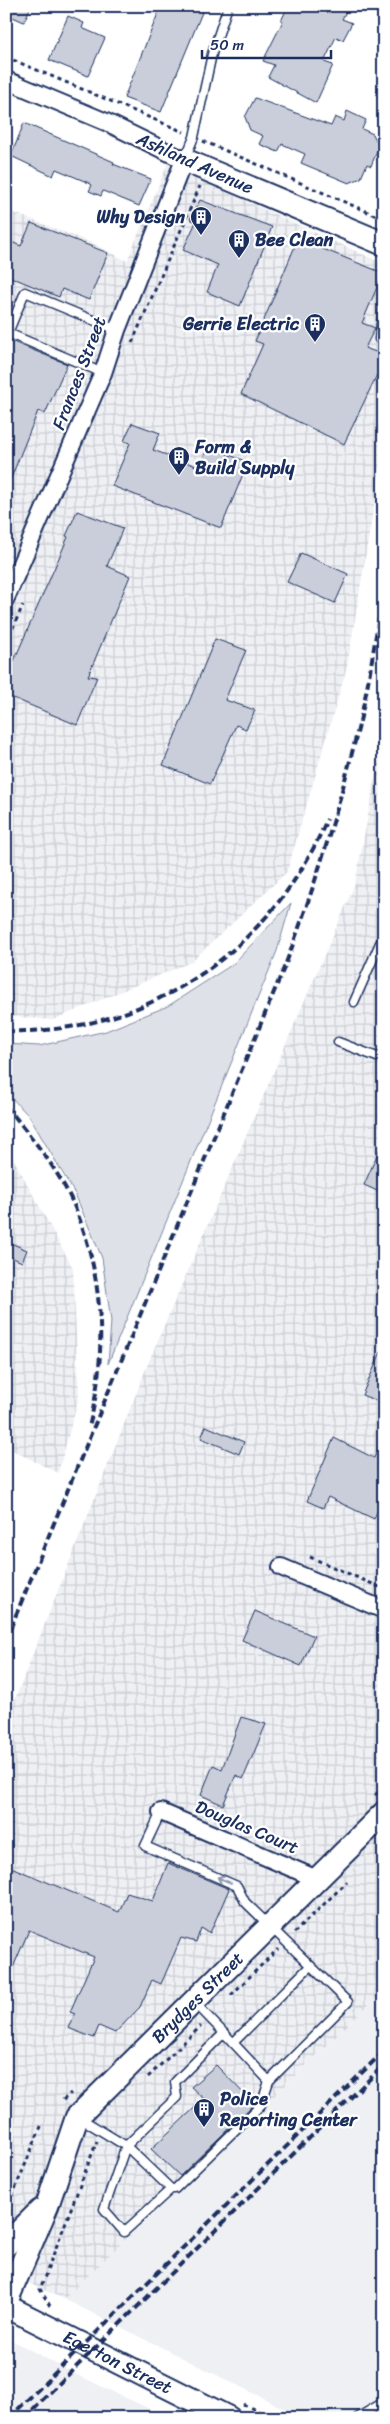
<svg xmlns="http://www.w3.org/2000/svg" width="390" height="2424" viewBox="0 0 390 2424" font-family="Sriracha,sans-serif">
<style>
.built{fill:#eff0f4}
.industrial{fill:url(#industrial-grid)}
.green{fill:#dee1e7;stroke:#7c88a2}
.building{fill:#caceda;stroke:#1b2f5e}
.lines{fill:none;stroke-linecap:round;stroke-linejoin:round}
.lane-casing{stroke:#1b2f5e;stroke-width:11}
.street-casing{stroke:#1b2f5e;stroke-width:20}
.secondary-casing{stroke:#1b2f5e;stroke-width:26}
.path{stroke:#1b2f5e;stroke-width:3;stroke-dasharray:4 4;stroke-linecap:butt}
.lane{stroke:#fff;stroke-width:8}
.street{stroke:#fff;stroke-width:16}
.secondary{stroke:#fff;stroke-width:22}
.rail{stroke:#1b2f5e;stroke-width:4;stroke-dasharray:8 4;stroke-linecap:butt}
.oneway{stroke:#8d97ae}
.labels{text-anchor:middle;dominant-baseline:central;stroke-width:4.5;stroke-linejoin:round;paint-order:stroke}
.street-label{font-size:18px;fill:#1b2f5e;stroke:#fff}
.poi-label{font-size:18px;font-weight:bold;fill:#1b2f5e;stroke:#fff;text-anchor:start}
</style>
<defs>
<pattern id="industrial-grid" width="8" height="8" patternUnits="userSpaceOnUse" patternTransform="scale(1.25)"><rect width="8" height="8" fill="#eff0f4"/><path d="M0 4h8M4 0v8" fill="none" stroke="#ccced4"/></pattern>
</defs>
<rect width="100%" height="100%" fill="#fff"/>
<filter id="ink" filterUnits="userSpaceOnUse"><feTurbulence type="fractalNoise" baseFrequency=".02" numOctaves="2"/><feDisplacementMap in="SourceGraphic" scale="10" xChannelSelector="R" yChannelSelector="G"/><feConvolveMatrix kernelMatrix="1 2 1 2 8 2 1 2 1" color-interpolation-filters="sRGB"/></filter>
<g filter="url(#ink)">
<path class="built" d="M384,1990v428h-81l-239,-119z
M6,2337l65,35 98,46h-163z"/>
<path class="industrial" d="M167,165l217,99v181l-37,222 -60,205 -96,90 -138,58 -47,-4v-798l3,-7 83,32 35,18z
M384,731v1259l-320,309 -58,-26v-551l145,-366 204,-472z
M6,1145l67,123 6,129 -21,76 -52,-26z"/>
<path class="green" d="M291,903l-14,48 -169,413 3,-43 -9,-63 -27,-64 -46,-78 -23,-24v-48l33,2 67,-15 62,-25 65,-42z"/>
<path class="building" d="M6,6h25l-7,16 -18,-8z
M161,6h30l12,4 -42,102 -37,-14z
M288,6h61l-7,13 10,4 -9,17 -7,-3 -12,25 9,3 -17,38 -48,-26 6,-12 -11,-4 20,-40h-2z
M68,16l16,7 -2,5 23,10 -17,38 -39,-16z
M255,98l76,28 4,-9 9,4 3,-10 19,9 -4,9 11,5 6,12 -8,20 -4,-2 -6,14 -12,5 -48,-20 4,-9 -23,-10 -4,8 -19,-8 4,-8 -13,-6 -5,-13z
M24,123l90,39 -1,2 38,15 -12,27 -36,-15 -2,5 -12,-5 3,-6 -3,-2 -33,-14 -3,7 -42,-20z
M200,200l72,27 -32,79 -33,-14 11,-27 -35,-15 13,-28 -6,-3z
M31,223l77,30 -19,47 -27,-11 -3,8 -53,-22v-35l15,6z
M298,239l85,34 -21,50 13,5 -10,20 19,7v5l-40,84 -103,-50 22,-50 -8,-3z
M6,339l61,25 -22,50 -7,-3 -31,77z
M132,423l28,10 -7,17 46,17 9,-20 40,15 -27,66 -109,-42 18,-43 -6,-2z
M77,511l46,17 -16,38 23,10 -42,100 9,1 -20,48 -71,-30v-16l62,-142 -2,-1z
M301,553l47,21 -13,29 -48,-21z
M215,639l31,11 -21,50 30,10 -9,19 -10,-4 -26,59 -47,-19z
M384,1139v55l-20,-9z
M6,1241l21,9 -5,12 -16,-7z
M384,1345v59l-22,-9z
M206,1426l38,16 -5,12 -38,-16z
M384,1435v60l-10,24 -46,-22 -5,11 -16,-7 27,-63 40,20z
M255,1611l59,25 -13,30 -59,-26z
M241,1717l25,7 -23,55 -7,-4 -13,30 -22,-10 12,-30 9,4z
M168,1863l61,26 -19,44 -9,-5 -5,14 -15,-4 -20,46 -9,-4 -12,27 -25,26 -16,-7 -5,12 -26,-10 7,-14 -5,-2 24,-55 -65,-27 -23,54v-119l113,47 8,-19 26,8z
M216,2065l38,39 -74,72 -29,-27 53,-50 -13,-12z"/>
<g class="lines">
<g class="lane-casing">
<path id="lane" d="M185,159l9,-22 18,-83 16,-48
M379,339l5,-35
M103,373l-95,-40 17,-41 92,38
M354,1002l30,-68
M338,1042l39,15 7,-2
M195,2003l29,30
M233,2043l77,-77
M80,2118l46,28 -22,63 20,23 47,-43 -45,-43 51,-49 -2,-15 49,-49 45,48 79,-79 -103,-100 -8,-16 -92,-40 16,-34
M171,2189h4l86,-84 8,-24
M357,2418l27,-16"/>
</g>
<g class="street-casing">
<path id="street" d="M6,80l100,42 78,38 -67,170 -14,43 -97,225
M281,1567l103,43
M161,1812l156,67"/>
</g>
<g class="secondary-casing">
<g id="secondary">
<path d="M184,160l200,84"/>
<path d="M6,2245l34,-34"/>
<path id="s1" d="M6,2302l41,-96 30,-89 307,-304"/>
<path id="s2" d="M6,2306l223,112"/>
</g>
</g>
<path class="path" d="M6,57l178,75
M203,141l181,78
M132,343l68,-157
M6,643l17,-38
M378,1294l6,2
M310,1557l74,32
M375,1795l9,-8
M294,1933l53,-51
M231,1995l47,-46
M148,2077l53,-51
M63,2100l8,-7
M6,2211l36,-87
M50,2306l-10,-17 57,-148
M243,2404l29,14"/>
<use href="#lane" class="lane"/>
<use href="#street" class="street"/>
<use href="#secondary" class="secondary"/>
<path class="rail" d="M6,1031c141,5 268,-83 321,-212
M6,1106c25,30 55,67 70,104 28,68 31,147 13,217
M6,1639l280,-676c28,-74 51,-149 70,-226 13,-49 19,-100 28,-150
M9,2418l375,-367
M24,2418l360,-353"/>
</g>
<defs><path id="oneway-shaft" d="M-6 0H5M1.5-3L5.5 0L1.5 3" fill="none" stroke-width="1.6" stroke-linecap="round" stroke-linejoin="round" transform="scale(1.25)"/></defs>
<use class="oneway" href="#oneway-shaft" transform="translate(224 1880) rotate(-157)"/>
</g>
<defs>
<g id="building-pin" transform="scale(1.125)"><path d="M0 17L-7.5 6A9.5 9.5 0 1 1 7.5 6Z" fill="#1b2f5e" stroke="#fff"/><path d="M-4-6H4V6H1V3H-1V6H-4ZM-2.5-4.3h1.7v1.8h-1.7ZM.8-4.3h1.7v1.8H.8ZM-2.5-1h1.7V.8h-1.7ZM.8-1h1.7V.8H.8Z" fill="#fff"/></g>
</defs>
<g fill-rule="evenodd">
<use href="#building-pin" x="201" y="217"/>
<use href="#building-pin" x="239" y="240"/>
<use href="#building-pin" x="315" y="324"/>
<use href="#building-pin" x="179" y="457"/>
<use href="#building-pin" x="204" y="2109"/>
</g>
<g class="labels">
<g class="street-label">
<text transform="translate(195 163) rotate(24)">Ashland Avenue</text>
<text transform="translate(79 373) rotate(-69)">Frances Street</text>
<text transform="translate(247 1827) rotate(23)">Douglas Court</text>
<text stroke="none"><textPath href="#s1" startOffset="368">Brydges Street</textPath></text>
<text stroke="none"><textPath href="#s2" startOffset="125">Egerton Street</textPath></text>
</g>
<g class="poi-label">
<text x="185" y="217" text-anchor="end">Why Design</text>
<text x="255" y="240">Bee Clean</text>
<text x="299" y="324" text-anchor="end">Gerrie Electric</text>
<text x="195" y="447">Form &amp;<tspan x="195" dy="21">Build Supply</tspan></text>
<text x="220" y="2099">Police<tspan x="220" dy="21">Reporting Center</tspan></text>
</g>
</g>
<rect width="390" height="2424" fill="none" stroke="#fff" stroke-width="25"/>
<rect x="12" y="12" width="365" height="2399" fill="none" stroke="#1b2f5e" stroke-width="2" filter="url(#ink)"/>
<path d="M202 50v8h129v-8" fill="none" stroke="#1b2f5e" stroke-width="2.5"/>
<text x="210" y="50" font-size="15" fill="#1b2f5e" stroke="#ffffff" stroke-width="4" paint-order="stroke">50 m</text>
</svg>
